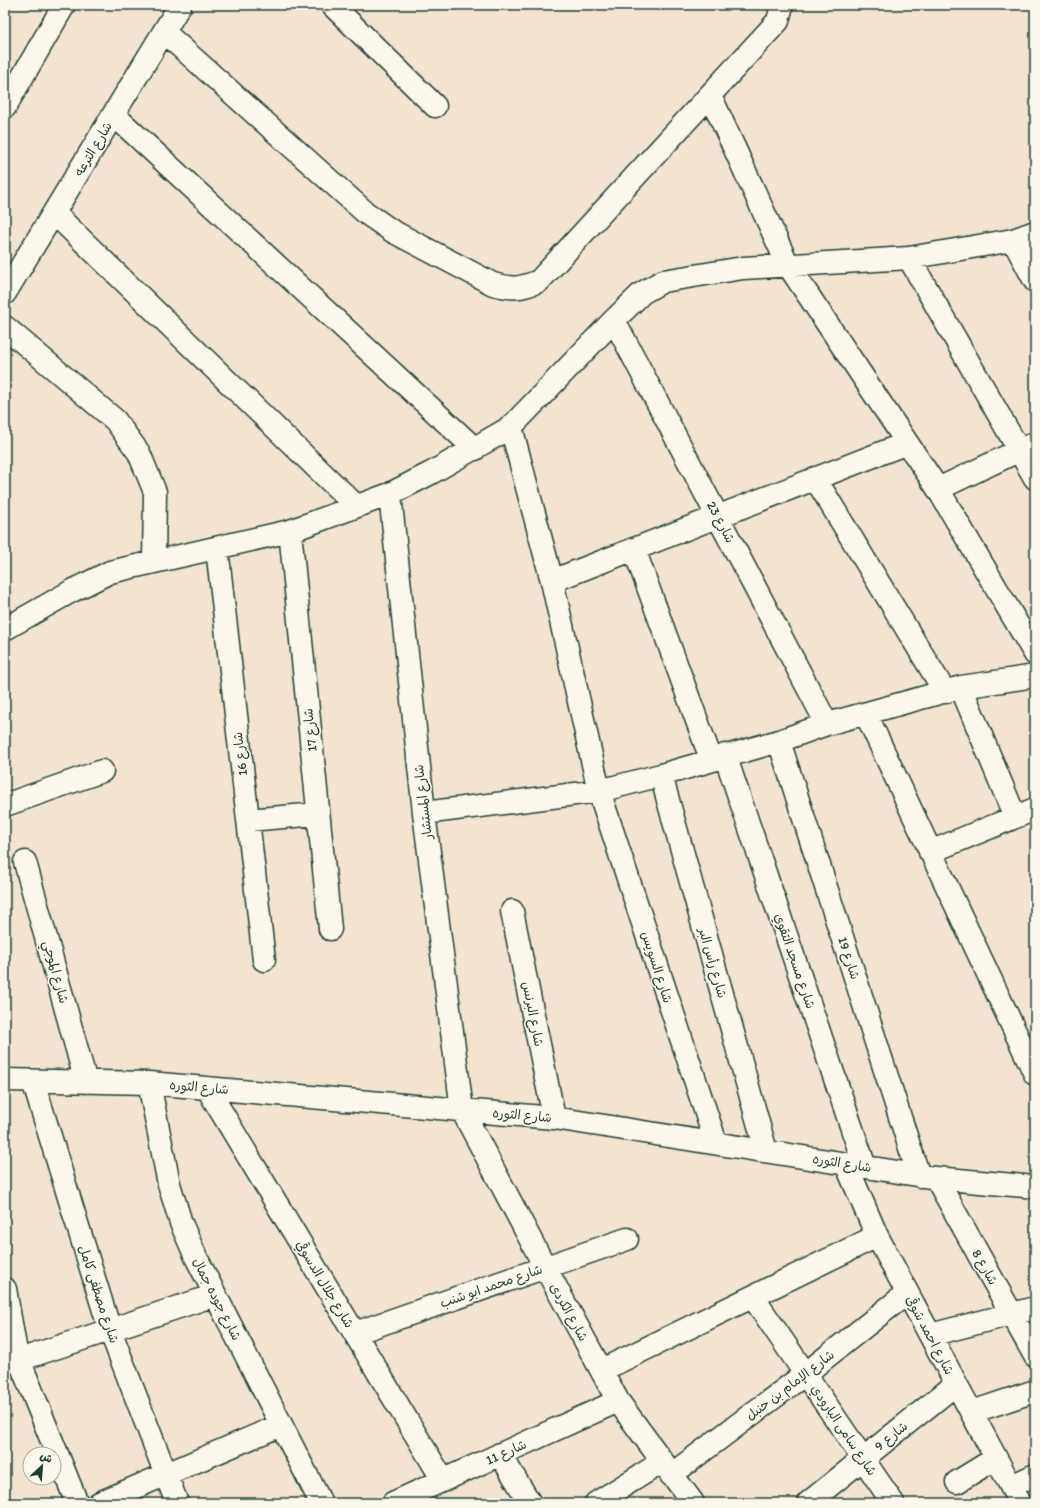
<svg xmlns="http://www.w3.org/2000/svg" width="1040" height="1508" viewBox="0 0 1040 1508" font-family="Itim,'Playpen Sans Arabic',sans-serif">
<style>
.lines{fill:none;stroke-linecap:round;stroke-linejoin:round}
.minor-casing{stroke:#1f3d34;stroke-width:25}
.minor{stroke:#fbf7ec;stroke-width:22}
.labels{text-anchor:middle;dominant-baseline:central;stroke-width:3;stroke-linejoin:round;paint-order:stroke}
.street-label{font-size:13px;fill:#1f3d34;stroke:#fbf7ec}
</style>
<rect width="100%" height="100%" fill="#f3e4d1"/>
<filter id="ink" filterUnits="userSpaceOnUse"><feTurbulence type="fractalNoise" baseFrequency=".025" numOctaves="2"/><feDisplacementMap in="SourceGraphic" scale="8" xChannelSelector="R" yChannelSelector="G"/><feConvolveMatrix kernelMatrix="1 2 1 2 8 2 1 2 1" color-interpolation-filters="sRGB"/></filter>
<g filter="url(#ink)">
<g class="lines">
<g class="minor-casing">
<path id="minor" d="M332,5l103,101
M164,32l202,181 26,18 101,53c19,5 27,5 46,-3l239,-260 4,-16
M710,95l78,170 150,224 97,165
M5,107l59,-102
M114,115l361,334
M54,213l302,293
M1013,240l22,41
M909,258l126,220
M5,293l175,-288
M614,320l213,404
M5,327l110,93 24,33 16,39 -1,70
M511,427l41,154 47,210 117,352
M815,478l130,214
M938,489l97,-46
M390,494l34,319 38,297 83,157 73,134 75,102
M290,531l40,398
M217,548l47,412
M634,549l77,210
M552,581l355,-138
M5,629l65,-37 40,-20 180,-41 100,-37 41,-21 80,-46 103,-107 28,-27 21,-12 80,-13 166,-10 104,-18 22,-8
M961,687l54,130
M866,714l169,360
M779,741l140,435
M725,755l140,412
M661,775l105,376
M5,805l97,-34
M424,813l175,-22 62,-16 118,-34 48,-17 134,-37 74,-11
M248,820l70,-6
M930,852l105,-43
M25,862l61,220
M512,911l42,207
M5,1080l144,3 405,35 382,60 99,9
M33,1081l77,249 67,173
M149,1083l20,101 12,39 15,34 125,246
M207,1088l236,392
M846,1164l31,72 143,267
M936,1178l99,178
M5,1289l11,63 61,151
M753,1297l140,206
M355,1333l272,-94
M930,1335l105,-27
M19,1360l196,-65
M602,1370l275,-134
M972,1412l63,-21
M500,1454l30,49
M671,1475l134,-101 102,-81
M957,1482l39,-24
M1011,1486l24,-11
M99,1503l182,-78
M393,1503l225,-102
M596,1503l66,-41
M808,1503l148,-119"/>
</g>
<use href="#minor" class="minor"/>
</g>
</g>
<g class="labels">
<g class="street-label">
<text transform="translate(93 149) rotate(-59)">شارع الترعه</text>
<text transform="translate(721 522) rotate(62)">شارع 23</text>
<text transform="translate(310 730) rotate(-96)">شارع 17</text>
<text transform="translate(240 754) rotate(-97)">شارع 16</text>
<text transform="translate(423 802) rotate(-97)">شارع المستشار</text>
<text transform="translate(849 958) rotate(72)">شارع 19</text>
<text transform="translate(795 961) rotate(71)">شارع مسجد التقوي</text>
<text transform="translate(713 963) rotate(74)">شارع رأس البر</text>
<text transform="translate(657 967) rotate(72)">شارع السويس</text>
<text transform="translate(56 972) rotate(75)">شارع الموجي</text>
<text transform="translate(533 1014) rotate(79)">شارع البرنس</text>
<text transform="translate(199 1087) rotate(5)">شارع الثوره</text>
<text transform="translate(522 1115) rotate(5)">شارع الثوره</text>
<text transform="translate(842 1163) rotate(9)">شارع الثوره</text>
<text transform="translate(985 1267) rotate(61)">شارع 8</text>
<text transform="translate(325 1284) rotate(59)">شارع جلال الدسوقي</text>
<text transform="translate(491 1286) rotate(-19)">شارع محمد ابو شنب</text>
<text transform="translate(99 1294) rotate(72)">شارع مصطفى كامل</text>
<text transform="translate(217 1299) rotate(63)">شارع جوده جمال</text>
<text transform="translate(569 1312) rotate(61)">شارع الكردى</text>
<text transform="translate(930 1335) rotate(62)">شارع احمد شوقى</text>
<text transform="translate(790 1385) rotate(-37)">شارع الإمام بن حنبل</text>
<text transform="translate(844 1430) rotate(56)">شارع سامى البارودي</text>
<text transform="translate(891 1436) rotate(-39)">شارع 9</text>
<text transform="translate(506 1452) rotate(-24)">شارع 11</text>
</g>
</g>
<rect width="1040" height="1508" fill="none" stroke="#fbf7ec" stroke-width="20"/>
<rect x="10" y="10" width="1020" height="1488" fill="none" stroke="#1f3d34" stroke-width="1.5" filter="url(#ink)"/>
<g transform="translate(42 1466) rotate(26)"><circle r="19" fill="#fbf7ec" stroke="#a3ada2"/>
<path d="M0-3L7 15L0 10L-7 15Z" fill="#1f3d34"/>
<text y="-6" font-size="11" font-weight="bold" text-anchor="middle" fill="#1f3d34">ش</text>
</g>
</svg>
